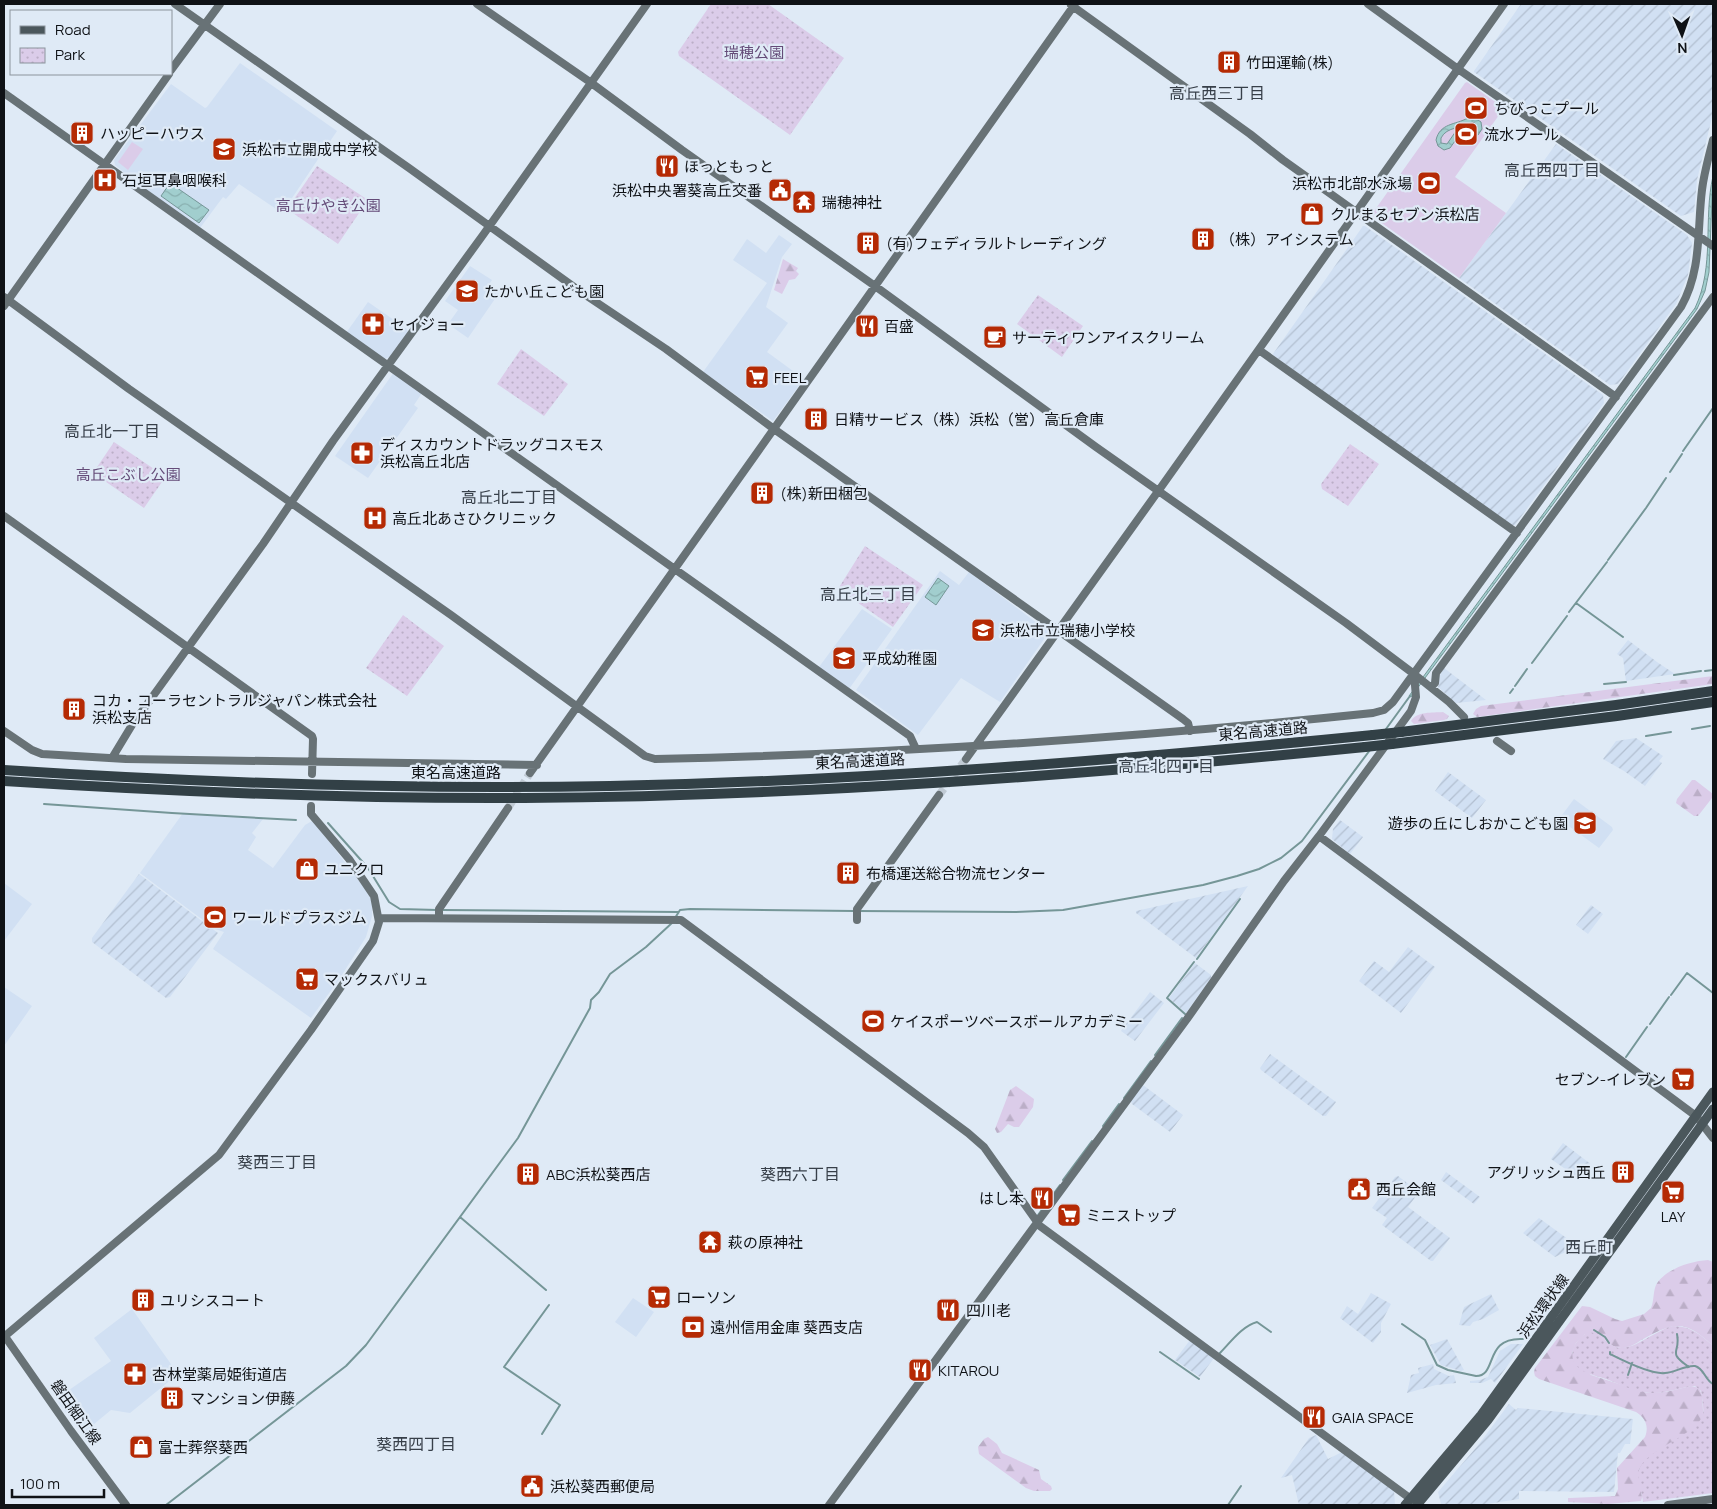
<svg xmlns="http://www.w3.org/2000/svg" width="1717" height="1509" viewBox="0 0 1717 1509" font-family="Manrope,'Noto Sans JP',sans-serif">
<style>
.built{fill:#d1e0f3}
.industrial{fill:url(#industrial-furrows)}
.forest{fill:url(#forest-firs)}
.park{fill:url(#park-dots)}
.pitch{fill:#dbcce9}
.water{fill:url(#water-waves);stroke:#759697;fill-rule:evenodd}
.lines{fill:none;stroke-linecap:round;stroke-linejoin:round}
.stream{stroke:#759697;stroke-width:2}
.secondary-tunnel{stroke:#c0cad4;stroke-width:8;stroke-dasharray:8 4;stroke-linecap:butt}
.secondary{stroke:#687276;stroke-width:8}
.primary{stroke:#4b575c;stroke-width:9}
.highway{stroke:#324046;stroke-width:10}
.highway-bridge{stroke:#324046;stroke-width:10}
.labels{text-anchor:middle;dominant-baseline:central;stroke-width:4.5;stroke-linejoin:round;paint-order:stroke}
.park-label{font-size:15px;fill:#644b78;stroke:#dfeaf6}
.poi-label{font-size:15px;fill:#0f1216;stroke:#dfeaf6;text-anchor:start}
.street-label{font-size:15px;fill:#0f1216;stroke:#dfeaf6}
.neighbourhood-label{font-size:16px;fill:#373f49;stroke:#dfeaf6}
</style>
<defs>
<pattern id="industrial-furrows" width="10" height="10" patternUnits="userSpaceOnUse" patternTransform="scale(1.25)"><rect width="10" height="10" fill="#d1e0f3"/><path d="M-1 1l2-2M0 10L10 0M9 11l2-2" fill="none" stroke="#b2bfd0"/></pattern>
<pattern id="forest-firs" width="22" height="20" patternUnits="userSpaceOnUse" patternTransform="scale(1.25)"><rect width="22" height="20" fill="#dbcce9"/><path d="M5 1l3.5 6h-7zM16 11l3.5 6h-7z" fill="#bbaec7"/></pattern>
<pattern id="park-dots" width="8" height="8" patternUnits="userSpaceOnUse" patternTransform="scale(1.25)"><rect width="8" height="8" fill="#dbcce9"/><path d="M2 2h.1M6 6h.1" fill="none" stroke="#bbaec7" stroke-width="1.8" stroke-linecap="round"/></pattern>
<pattern id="water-waves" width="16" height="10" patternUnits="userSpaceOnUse" patternTransform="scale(1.25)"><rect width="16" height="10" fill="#a1cece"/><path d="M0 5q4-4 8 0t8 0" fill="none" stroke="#89b0b0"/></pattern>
</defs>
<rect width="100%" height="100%" fill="#dfeaf6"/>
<path class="built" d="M240,63l97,68 -55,82 -43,-29 -13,15 -3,-2 -23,31 -66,-47 -19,-16 -1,-5 57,-76 34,24 2,-1z
M779,235l13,9 -10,13 -16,50 22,16 -21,29 37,27 -31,42 -70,-49 64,-89 -34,-23 14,-21 19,14z
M470,266l22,14 -4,6 11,7 -31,45 -20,-14 10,-14 -13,-9z
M368,302l39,27 1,5 -18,23 -6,2 -38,-26z
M394,372l28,21 -8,12 4,3 -50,70 -33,-22z
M940,571l19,14 10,-13 80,60 -49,70 -39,-24 -43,57 -62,-45z
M862,609l30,20 -43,60 -30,-22z
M1574,799l38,28 1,3 -14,18 -40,-29z
M183,813l80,6 -11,14 4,4 -8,13 25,18 32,-43 7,-4 3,2 54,71 3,10v12l-6,21 -26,41 -29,40 -98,-69 11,-17 -9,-3 -75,-56z
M4,883l28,21 -28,37z
M4,987l28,19 -28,40z
M633,1298l21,14 -18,25 -21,-15z
M132,1309l46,65 -48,39 -19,-3 -29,24 -26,-35 55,-38 -17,-23z"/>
<path class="industrial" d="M1521,4h192v109l-16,67 -3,32 -13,4 -207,-144v-1z
M1556,144l131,91 5,8 -4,32 -12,29 -58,80 -8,1 -151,-107z
M1363,226h2l238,169 1,8 -89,122h-3l-238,-169 -1,-2z
M1628,640l29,22 18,12 -49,7 -3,-23 -6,-4z
M1444,668l42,32 -30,3 -18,-16 2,-12z
M1636,738l27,18 -4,5 3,2 -17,23 -21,-15 -21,-12 13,-18z
M1448,772l38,28 -14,18 -37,-27z
M1340,820l23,17 -13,17 -18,-15 1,-10z
M139,874l79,59 -48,64 -4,1 -74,-56v-4z
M1248,886l-52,72 -60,-45v-2z
M1591,905l12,9 -15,20 -12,-9z
M1408,947l27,20 -34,46 -42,-32 15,-20 15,11z
M1195,963l16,12v3l-25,35 -17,-15z
M1150,992l14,11 -29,38 -14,-10z
M1270,1054l66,48 -10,14h-3l-62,-46 -1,-2z
M1143,1085l40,30 -13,17 -38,-28 -1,-3z
M1563,1143l29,22 -11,15 -30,-21z
M1446,1172l34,25 -6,7 -33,-24z
M1398,1176l21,16 -11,15 42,31 -17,23h-2l-49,-36 5,-7 -15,-10 23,-31z
M1539,1218l37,27v2l-21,10 -32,-24z
M1371,1293l20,11 -10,19v9l-8,11 -33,-25 7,-12 11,8z
M1491,1294l8,16 -16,9 -10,3 -3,4 -11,-1 5,-18z
M1447,1339l17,31 -3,1 -20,-6 -11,-20z
M1190,1340l24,18 -14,19 -25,-17z
M1511,1344h12l-28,39 -4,-4 -9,4h-12v-2l10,-1 8,-3 12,-26z
M1433,1364l1,5 15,7 5,-1 2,8 -20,2 -29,8 4,-18 8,-2 -1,-5z
M1509,1404l7,6 2,-2 115,11 -3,25h-5l-5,9h-2l-4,39 -95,-1v8l-38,6 -40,-1 -3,-12 41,-48z
M1316,1435l12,24 14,-7 52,38 1,15h-96l-7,-30 -11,3 28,-40z"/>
<path class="forest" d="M783,259l15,9 -2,3 3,3 -4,5 -6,1 -7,14 -8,-4z
M1713,676v8l-236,33 -4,-3 3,-5 5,-3z
M1443,712l6,4 -2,3 -3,1 -30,4 -3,-3c6,-10 21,-8 32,-9z
M1692,780h3l18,14 -1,4 -14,18h-4l-18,-13 1,-4z
M1016,1086l18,13 -1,8 -14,20h-5l-6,-3 -7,8 -4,1 -2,-4 15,-39z
M1708,1260l5,2v84c-27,-25 -36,-25 -68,-8 -7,4 -14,9 -21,10 -12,1 -16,-7 -24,-11 -4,-3 -11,-2 -15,-3l-9,9 -4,10 19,22 56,18 19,-1 25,-6 8,2 3,7 2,31 -65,44 3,28 -1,3 -33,3 -40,-2v-4h2l45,-2 3,-7 -1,-21 28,-31c4,-10 1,-19 -9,-25l-97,-33 -4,-3 -1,-4 1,-4 47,-62 8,1 25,12 7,2 22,-7 7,-6c3,-7 2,-16 5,-23 9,-16 35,-24 52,-25z
M988,1437l9,7 5,9 37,17 2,9 10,7 1,3 -2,2h-16l-8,-3 -47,-34 -1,-7 6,-8z"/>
<path class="park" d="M711,4h57l76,54 -54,77 -111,-79 -1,-4z
M317,166l51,34 -30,44 -51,-35z
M1038,295l45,31 -21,31 -45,-33z
M521,349l47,35 -24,32 -47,-32z
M114,442l49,33 1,4 -20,29 -51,-35z
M1350,444l29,20 -31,42 -26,-17 -1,-5z
M865,546l58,39 -30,42 -55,-38z
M403,615l41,31 -37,50 -41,-28z
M1673,1326c18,0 28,9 40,20v147l-70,9c-1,-9 -6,-22 -4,-31 4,-22 59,-35 64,-57 1,-7 -1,-16 -2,-23l-6,-5c-14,1 -27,7 -41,7 -18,0 -32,-8 -48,-14 -13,-4 -38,-9 -33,-29 1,-6 8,-14 14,-17 12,-4 21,15 34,15 16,0 35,-18 52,-22z"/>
<path class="pitch" d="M1467,82l37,26 -49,69 51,36 -47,65 -87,-62v-2l93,-131z
M132,142l11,7 -15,21 -10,-8z"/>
<path class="water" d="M1468,118h7l6,4 1,7 -4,6 -7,1 -11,-2 -10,14 -6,2 -6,-4 -2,-6c4,-17 19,-15 32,-22zM1472,122l3,1 2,3 -2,5 -3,1 -10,-3 -6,2 -9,13 -6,-1v-5c6,-12 21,-9 31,-16z
M1713,176l-4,96 -4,19 -8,18 -286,388 -2,-1 286,-388c20,-42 8,-88 18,-132z
M170,183l39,27 -10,13 -38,-27z
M938,578l11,8 -13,19 -11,-8z"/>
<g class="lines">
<path class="stream" d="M1683,451l30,-43
M1670,472l12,-18
M1608,560l38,-52 20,-30
M1576,603l47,34
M1569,612l38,-50
M1532,663l35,-47
M1705,671l8,-1
M1674,675l27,-4
M1604,684l22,-2
M1515,686l12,-17
M1510,693l3,-4
M1386,729l24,-33
M1692,729l18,-3
M1646,736l25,-4
M44,804l128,9 124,7
M328,823l40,45 21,34 11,7 37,1
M442,910l236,2
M858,911l158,1 47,-2 140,-25 34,-9 22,-7 22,-11 21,-17 68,-91
M675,918l5,-8 10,-1 164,2
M1197,959l43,-60
M1671,995l16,-22 26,20
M1185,1014l-18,-16 27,-36
M1650,1024l19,-27
M1155,1055l27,-37
M1626,1057l21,-30
M1124,1098l27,-37
M1103,1126l16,-22
M1063,1180l29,-39
M1038,1215l22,-30
M460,1217l86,73
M1402,1324l23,16 12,25 11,5 28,6c22,0 7,-39 47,-37
M1594,1330l11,7 4,6
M1677,1334c4,20 -11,17 12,33
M1160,1352l39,27
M1610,1352v2c12,6 41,21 55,19 9,0 20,-8 30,-7 9,2 10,14 18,18
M1219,1354c11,-11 23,-28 38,-32l14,10
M1628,1375l4,-12
M542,1434l18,-29 -56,-38 45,-62
M166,1505l180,-139 20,-21 152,-207 72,-130 1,-8 8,-8 11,-18 36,-27 27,-25
M1228,1505l13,-19"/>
<path class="secondary-tunnel" d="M939,795l27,-36
M508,808l22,-35"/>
<path class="secondary" d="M175,4l234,164 172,124 85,57 108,80 409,290 5,4 2,8
M477,4l113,78 92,68 193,136 221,161 250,176 68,51 35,28 15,15
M1368,4l90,65 255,177
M1071,5l179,129 33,26 333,237
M171,70l49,-66
M4,93l906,643 6,13
M4,297l125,92 322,226 194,141 10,3c240,-5 480,-21 718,-46l11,-3 9,-8 288,-395c21,-37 16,-77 21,-117 2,-17 7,-34 11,-50
M4,306l165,-232
M1259,350l258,183
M4,516l308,220 1,3 -1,35
M1431,687l4,-4 1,-10 277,-376
M4,731l28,19 10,4 84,5 411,6
M1497,741l14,10
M112,758l20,-33 131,-181 70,-103 150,-206 164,-231
M966,759l193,-269 345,-486
M530,773l545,-769
M1319,836l377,280 17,22
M379,918l302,2 287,213 16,14 56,79 375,276
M439,918v-9l69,-101
M857,920v-11l82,-114
M4,1335l67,96 55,74
M5,1336l214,-181 92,-125 62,-89 6,-19 -5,-26 -25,-37 -38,-45v-8
M829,1505l358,-486 97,-138 35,-45 92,-125 5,-14 -2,-23
M1668,1505l45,-6"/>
<path class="primary" d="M1405,1505l76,-90 232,-323
M1417,1505l71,-85 225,-311"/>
<path class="highway" d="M1401,732l215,-27 97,-14
M1392,744l225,-28 96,-14
M4,770c202,13 404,20 606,16 255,-5 509,-26 763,-51
M4,781c173,11 346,18 520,17 281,-2 562,-23 841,-51"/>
<path class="highway-bridge" d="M1373,735l28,-3
M1365,747l27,-3"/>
</g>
<defs>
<g id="building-square" transform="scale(1.25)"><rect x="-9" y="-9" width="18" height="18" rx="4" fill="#b52a04" stroke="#dfeaf6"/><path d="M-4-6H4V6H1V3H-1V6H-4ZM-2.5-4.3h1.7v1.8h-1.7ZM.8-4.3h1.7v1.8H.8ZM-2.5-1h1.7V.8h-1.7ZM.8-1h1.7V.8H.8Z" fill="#fff"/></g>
<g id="stadium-square" transform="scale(1.25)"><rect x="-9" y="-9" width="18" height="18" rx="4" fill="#b52a04" stroke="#dfeaf6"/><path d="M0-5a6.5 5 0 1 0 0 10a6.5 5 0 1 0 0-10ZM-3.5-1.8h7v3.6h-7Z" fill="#fff"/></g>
<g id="school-square" transform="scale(1.25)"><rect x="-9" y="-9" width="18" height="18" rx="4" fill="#b52a04" stroke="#dfeaf6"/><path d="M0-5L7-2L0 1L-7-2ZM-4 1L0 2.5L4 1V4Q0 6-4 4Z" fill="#fff"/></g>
<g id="restaurant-square" transform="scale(1.25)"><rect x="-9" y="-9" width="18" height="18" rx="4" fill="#b52a04" stroke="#dfeaf6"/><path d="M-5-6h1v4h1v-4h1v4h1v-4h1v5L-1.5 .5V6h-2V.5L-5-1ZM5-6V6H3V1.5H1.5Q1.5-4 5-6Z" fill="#fff"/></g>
<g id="hospital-square" transform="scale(1.25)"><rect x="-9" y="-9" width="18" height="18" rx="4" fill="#b52a04" stroke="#dfeaf6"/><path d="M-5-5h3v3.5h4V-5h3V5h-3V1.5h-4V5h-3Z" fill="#fff"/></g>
<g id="civic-square" transform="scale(1.25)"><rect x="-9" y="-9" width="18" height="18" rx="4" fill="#b52a04" stroke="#dfeaf6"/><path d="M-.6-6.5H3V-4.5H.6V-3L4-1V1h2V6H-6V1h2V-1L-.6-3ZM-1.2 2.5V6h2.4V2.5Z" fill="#fff"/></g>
<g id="temple-square" transform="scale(1.25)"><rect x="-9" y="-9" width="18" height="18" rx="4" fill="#b52a04" stroke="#dfeaf6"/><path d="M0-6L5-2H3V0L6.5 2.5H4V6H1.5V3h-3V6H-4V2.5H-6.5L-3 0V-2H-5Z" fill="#fff"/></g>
<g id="shop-square" transform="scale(1.25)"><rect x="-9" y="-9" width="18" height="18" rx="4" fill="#b52a04" stroke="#dfeaf6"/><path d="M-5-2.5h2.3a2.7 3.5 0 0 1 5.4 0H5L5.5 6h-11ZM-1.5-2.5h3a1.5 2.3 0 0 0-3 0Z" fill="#fff"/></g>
<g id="pharmacy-square" transform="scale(1.25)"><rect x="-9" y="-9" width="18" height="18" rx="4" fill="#b52a04" stroke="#dfeaf6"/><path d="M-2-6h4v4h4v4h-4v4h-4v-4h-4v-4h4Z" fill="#fff"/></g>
<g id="cafe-square" transform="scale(1.25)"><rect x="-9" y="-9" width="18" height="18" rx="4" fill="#b52a04" stroke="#dfeaf6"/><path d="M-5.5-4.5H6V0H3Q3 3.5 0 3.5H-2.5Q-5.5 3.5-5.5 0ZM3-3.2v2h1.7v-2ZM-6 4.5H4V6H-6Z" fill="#fff"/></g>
<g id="supermarket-square" transform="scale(1.25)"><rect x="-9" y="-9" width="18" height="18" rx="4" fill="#b52a04" stroke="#dfeaf6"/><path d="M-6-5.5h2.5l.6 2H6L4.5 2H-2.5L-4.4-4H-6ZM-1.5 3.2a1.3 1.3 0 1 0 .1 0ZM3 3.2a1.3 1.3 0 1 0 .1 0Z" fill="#fff"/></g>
<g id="bank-square" transform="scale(1.25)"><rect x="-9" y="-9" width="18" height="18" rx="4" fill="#b52a04" stroke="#dfeaf6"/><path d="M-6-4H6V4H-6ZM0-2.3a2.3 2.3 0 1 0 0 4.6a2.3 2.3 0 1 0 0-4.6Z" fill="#fff"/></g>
</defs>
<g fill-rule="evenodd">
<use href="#building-square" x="1229" y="62"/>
<use href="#stadium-square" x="1476" y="108"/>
<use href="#building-square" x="82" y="133"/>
<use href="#stadium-square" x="1466" y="134"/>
<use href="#school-square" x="224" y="149"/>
<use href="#restaurant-square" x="667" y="166"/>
<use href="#hospital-square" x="105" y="180"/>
<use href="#stadium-square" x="1429" y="183"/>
<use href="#civic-square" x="780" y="190"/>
<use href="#temple-square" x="804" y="202"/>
<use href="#shop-square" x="1312" y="214"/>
<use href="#building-square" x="1203" y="239"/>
<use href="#building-square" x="868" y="243"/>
<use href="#school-square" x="467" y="291"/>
<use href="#pharmacy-square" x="373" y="324"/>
<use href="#restaurant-square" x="867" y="326"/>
<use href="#cafe-square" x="995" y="337"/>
<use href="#supermarket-square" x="757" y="377"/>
<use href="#building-square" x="816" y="419"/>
<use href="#pharmacy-square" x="362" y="453"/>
<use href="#building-square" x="762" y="493"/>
<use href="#hospital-square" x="375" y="518"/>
<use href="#school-square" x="983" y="630"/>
<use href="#school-square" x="844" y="658"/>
<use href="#building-square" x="74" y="709"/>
<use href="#school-square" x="1585" y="823"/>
<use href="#shop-square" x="307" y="869"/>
<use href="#building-square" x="848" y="873"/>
<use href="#stadium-square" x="215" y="917"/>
<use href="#supermarket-square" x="307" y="979"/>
<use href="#stadium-square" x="873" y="1021"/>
<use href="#supermarket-square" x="1683" y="1079"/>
<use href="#building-square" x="1623" y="1172"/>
<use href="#building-square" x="528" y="1174"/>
<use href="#civic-square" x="1359" y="1189"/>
<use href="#supermarket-square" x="1673" y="1192"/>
<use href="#restaurant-square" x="1042" y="1198"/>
<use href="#supermarket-square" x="1069" y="1215"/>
<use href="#temple-square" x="710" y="1242"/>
<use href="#supermarket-square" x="659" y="1297"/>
<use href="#building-square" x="143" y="1300"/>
<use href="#restaurant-square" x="948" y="1310"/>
<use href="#bank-square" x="693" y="1327"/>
<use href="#restaurant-square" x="920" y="1370"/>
<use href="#pharmacy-square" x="135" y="1374"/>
<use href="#building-square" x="172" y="1398"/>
<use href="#restaurant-square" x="1314" y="1417"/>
<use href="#shop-square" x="141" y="1447"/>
<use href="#civic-square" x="532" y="1486"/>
</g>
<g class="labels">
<g class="park-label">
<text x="754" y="52">瑞穂公園</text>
<text x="328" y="205">高丘けやき公園</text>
<text x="128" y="474">高丘こぶし公園</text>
</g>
<g class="poi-label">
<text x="1246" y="62">竹田運輸(株)</text>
<text x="1494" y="108">ちびっこプール</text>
<text x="100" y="133">ハッピーハウス</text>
<text x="1484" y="134">流水プール</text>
<text x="242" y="149">浜松市立開成中学校</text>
<text x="684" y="166">ほっともっと</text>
<text x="122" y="180">石垣耳鼻咽喉科</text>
<text x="1412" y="183" text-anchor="end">浜松市北部水泳場</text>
<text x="762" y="190" text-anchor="end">浜松中央署葵高丘交番</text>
<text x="822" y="202">瑞穂神社</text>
<text x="1330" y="214">クルまるセブン浜松店</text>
<text x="1220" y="239">（株）アイシステム</text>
<text x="886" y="243">(有)フェディラルトレーディング</text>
<text x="484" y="291">たかい丘こども園</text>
<text x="390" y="324">セイジョー</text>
<text x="884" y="326">百盛</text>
<text x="1012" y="337">サーティワンアイスクリーム</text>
<text x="774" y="377">FEEL</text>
<text x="834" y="419">日精サービス（株）浜松（営）高丘倉庫</text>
<text x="380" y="444">ディスカウントドラッグコスモス<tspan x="380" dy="17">浜松高丘北店</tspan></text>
<text x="780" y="493">(株)新田梱包</text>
<text x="392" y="518">高丘北あさひクリニック</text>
<text x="1000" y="630">浜松市立瑞穂小学校</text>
<text x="862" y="658">平成幼稚園</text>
<text x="92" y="700">コカ・コーラセントラルジャパン株式会社<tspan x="92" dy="17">浜松支店</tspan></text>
<text x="1568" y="823" text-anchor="end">遊歩の丘にしおかこども園</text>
<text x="324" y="869">ユニクロ</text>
<text x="866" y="873">布橋運送総合物流センター</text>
<text x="232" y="917">ワールドプラスジム</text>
<text x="324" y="979">マックスバリュ</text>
<text x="890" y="1021">ケイスポーツベースボールアカデミー</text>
<text x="1666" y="1079" text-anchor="end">セブン-イレブン</text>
<text x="1606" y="1172" text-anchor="end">アグリッシュ西丘</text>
<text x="546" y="1174">ABC浜松葵西店</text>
<text x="1376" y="1189">西丘会館</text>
<text x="1024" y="1198" text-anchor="end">はし本</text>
<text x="1086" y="1215">ミニストップ</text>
<text x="1673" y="1216" text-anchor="middle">LAY</text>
<text x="728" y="1242">萩の原神社</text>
<text x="676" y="1297">ローソン</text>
<text x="160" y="1300">ユリシスコート</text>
<text x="966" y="1310">四川老</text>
<text x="710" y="1327">遠州信用金庫 葵西支店</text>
<text x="938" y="1370">KITAROU</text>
<text x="152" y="1374">杏林堂薬局姫街道店</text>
<text x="190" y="1398">マンション伊藤</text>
<text x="1332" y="1417">GAIA SPACE</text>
<text x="158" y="1447">富士葬祭葵西</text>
<text x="550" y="1486">浜松葵西郵便局</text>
</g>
<g class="street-label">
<text transform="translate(1263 731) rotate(-5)">東名高速道路</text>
<text transform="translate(860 761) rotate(-3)">東名高速道路</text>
<text x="456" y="772">東名高速道路</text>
<text transform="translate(1543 1306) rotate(-54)">浜松環状線</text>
<text transform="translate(76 1412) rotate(55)">磐田細江線</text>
</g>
<g class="neighbourhood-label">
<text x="1217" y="93">高丘西三丁目</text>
<text x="1552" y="170">高丘西四丁目</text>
<text x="112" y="431">高丘北一丁目</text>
<text x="509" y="497">高丘北二丁目</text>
<text x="868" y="594">高丘北三丁目</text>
<text x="1166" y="766">高丘北四丁目</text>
<text x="277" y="1162">葵西三丁目</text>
<text x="800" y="1174">葵西六丁目</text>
<text x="1589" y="1247">西丘町</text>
<text x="416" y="1444">葵西四丁目</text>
</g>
</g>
<rect width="1717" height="1509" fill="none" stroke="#0f1216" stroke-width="10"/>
<rect x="10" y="10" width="162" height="65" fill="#dfeaf6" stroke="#8c949c"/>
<rect x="20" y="26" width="25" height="8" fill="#4b575c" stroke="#8c949c"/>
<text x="55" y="35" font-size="15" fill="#0f1216">Road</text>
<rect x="20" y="48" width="25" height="15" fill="url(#park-dots)" stroke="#8c949c"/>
<text x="55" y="60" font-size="15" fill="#0f1216">Park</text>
<g transform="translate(1682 35) rotate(178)" stroke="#dfeaf6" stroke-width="4" paint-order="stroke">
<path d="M0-4L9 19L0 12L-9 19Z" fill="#0f1216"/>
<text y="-8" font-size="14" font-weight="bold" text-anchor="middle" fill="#0f1216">N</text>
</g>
<path d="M12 1489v8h92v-8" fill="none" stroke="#0f1216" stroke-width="2.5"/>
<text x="20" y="1489" font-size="15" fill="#0f1216" stroke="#dfeaf6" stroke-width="4" paint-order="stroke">100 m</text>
</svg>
